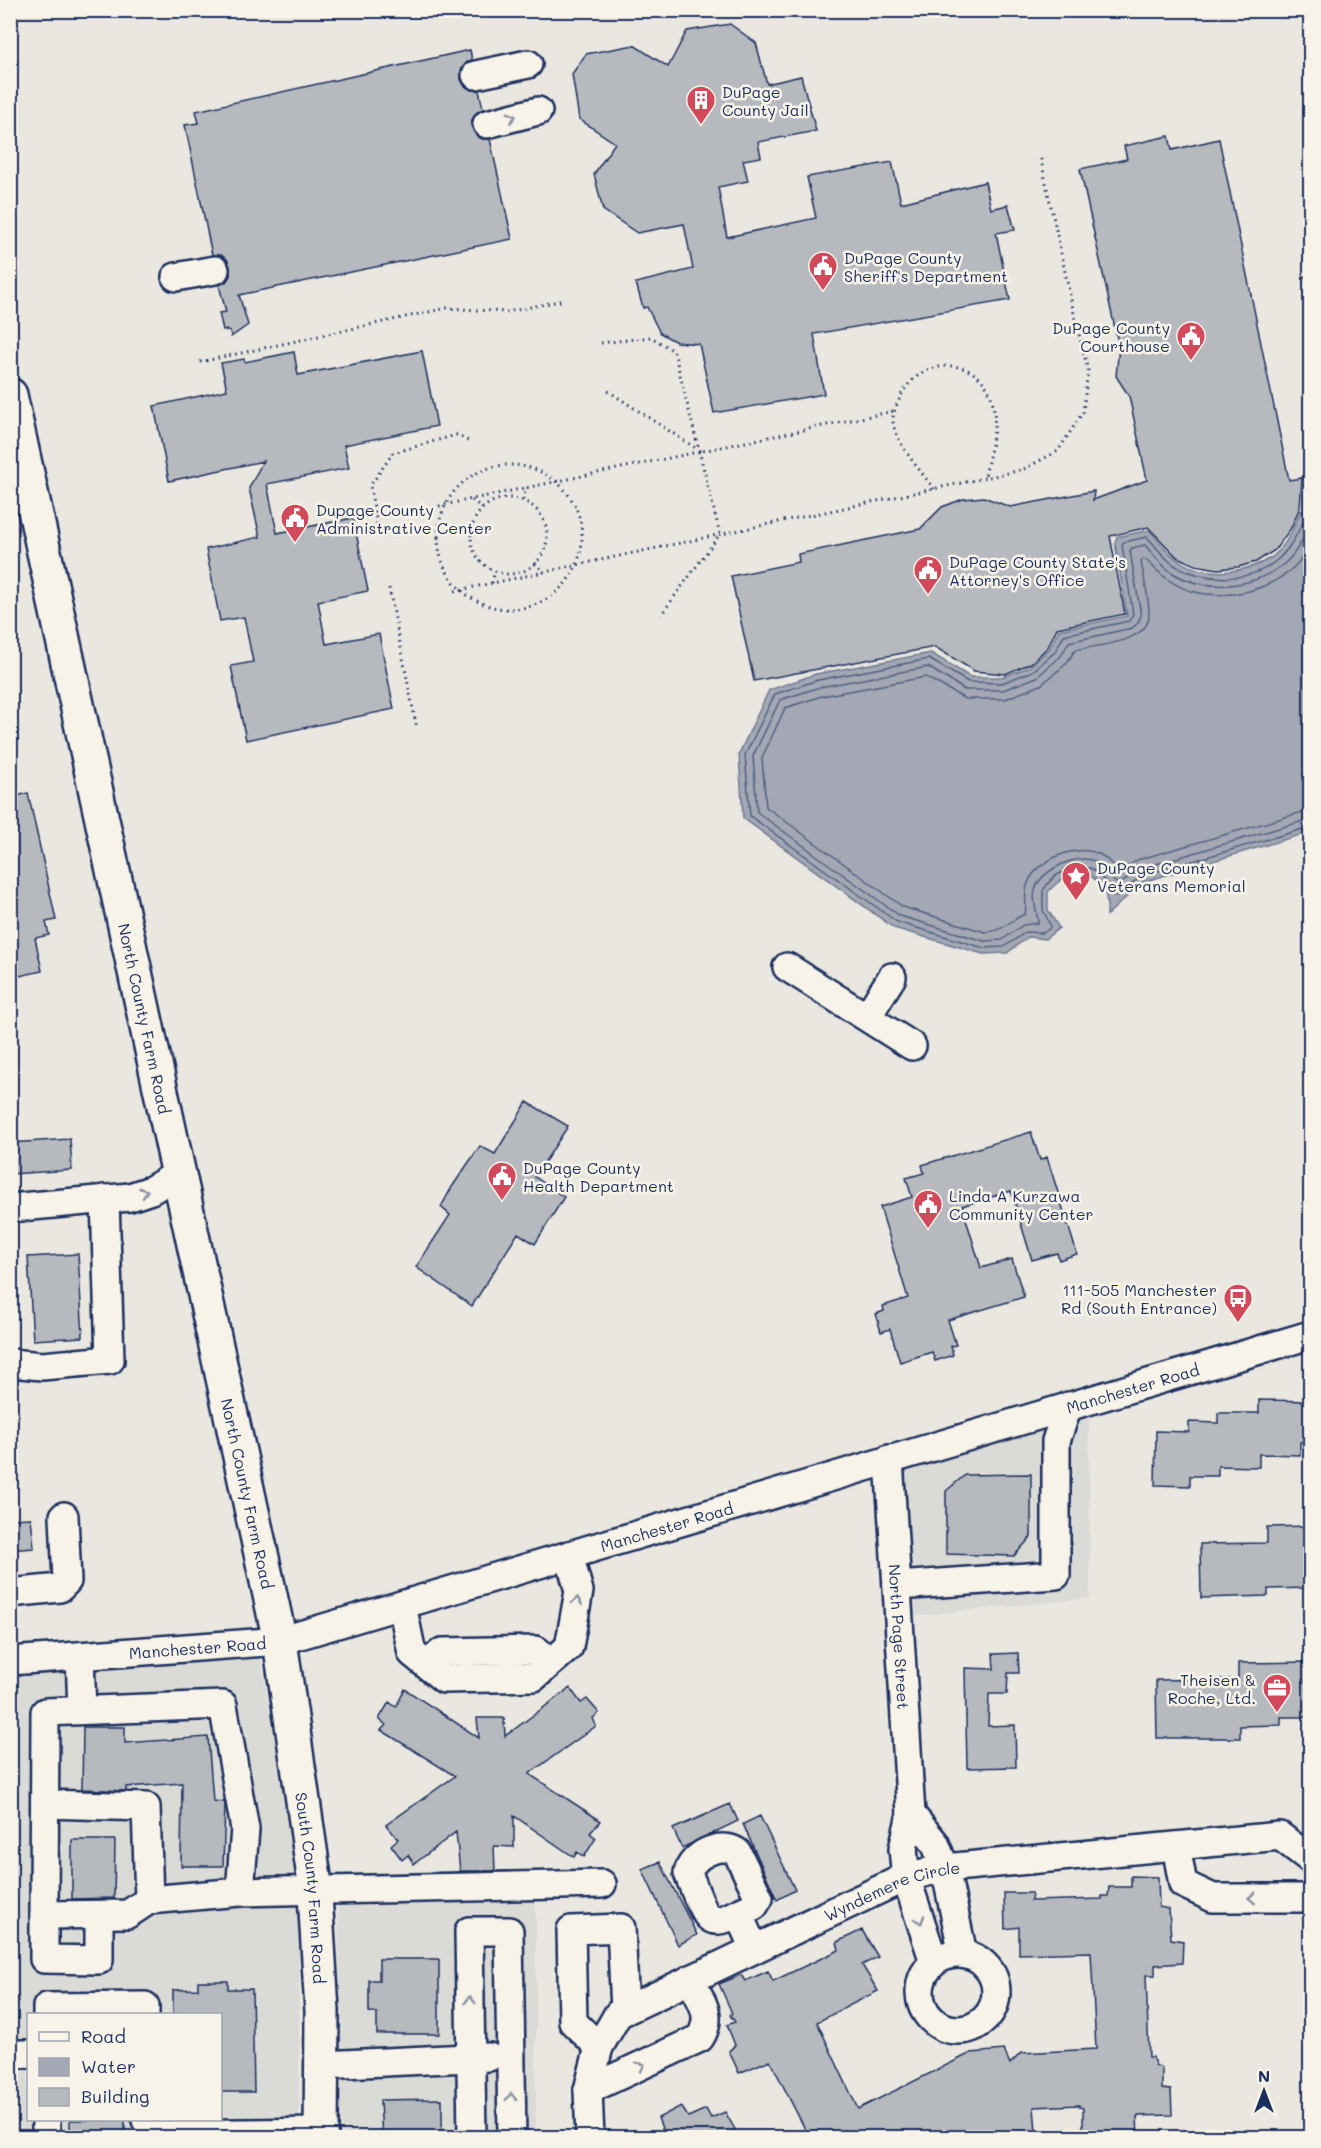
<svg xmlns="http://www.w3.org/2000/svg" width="1321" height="2148" viewBox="0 0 1321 2148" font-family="Mali,sans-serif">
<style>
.built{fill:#dadad6;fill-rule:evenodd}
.water{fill:#a3a8b4;stroke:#6d7892;stroke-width:1.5}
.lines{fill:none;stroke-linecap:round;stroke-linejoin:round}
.shore{stroke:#515f80;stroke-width:1.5}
.building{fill:#b6babf;stroke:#1b2f5e;stroke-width:1.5}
.minor-casing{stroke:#1b2f5e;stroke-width:32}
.major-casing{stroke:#1b2f5e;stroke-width:38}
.path{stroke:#1b2f5e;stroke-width:3;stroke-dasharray:1.5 4.5;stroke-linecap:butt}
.minor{stroke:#f7f3e8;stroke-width:27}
.major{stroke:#f7f3e8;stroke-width:33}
.oneway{stroke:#8991a3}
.labels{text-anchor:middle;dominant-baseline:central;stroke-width:5;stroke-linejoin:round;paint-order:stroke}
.poi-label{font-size:16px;fill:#1b2f5e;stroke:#f7f3e8;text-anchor:start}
.street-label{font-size:16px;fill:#1b2f5e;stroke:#f7f3e8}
</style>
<rect width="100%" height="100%" fill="#eae7e0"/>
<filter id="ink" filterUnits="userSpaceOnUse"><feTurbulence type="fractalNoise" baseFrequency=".0167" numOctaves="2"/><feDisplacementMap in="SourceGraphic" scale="12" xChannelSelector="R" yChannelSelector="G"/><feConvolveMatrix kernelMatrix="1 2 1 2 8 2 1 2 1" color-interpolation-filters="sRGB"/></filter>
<g filter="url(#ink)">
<path class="built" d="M1089,1411l1,187 -185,19 -9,-152z
M260,1653l39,227v257l-288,1v-469zM28,2014h192v106h-192z
M536,1896v241h-194l-4,-237z"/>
<path class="water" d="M1301,510l9,7v315l-167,50 -36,33c1,-21 -2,-27 -18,-41 -20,1 -27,2 -41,18v18l11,18 -14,11 -17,-2 -21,16 -24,1 -89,-26 -151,-110 -4,-64 30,-64 47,-16 115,-21 39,24h32l27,-10 21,-19 9,-18 68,-14 -12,-74 2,-5 32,-7c9,9 18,23 29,30 26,18 68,14 94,-3 15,-11 22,-31 29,-47z"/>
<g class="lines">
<path class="shore" d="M1310,522h-7c-7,14 -14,28 -26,38 -26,23 -72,22 -101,6 -11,-6 -20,-20 -29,-29l-23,5 -2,3 11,69 -4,7 -65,14 -9,17 -22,19 -31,12 -34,-1 -39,-23 -111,21 -43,14 -30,61 5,61 147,106 87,26 20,-1 22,-15 17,1 7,-5v-3l-7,-15v-19c10,-19 27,-24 48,-23l14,13 9,15 3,1 24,-21 169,-49
M1310,529l-3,1c-6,14 -15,29 -27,37 -31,22 -77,25 -109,5 -10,-7 -18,-18 -26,-27l-13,3 -2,3 11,64 -3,8 -6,5 -63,14 -8,14 -24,21 -34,13h-38l-37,-23 -108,20 -40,13 -27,56 4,56 143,104 84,25 18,-1 21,-15 15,-2c0,-11 -7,-24 -2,-36 7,-18 43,-35 60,-25 10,6 15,18 23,23l20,-16 171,-50
M1310,544c-19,42 -76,59 -119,47 -19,-6 -31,-17 -45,-31l-3,-1 -2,3c3,17 8,35 8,52 1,29 -52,31 -74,36l-9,14 -25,21 -36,14h-40l-39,-22 -104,19 -37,12 -23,50 4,49 137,100 82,25c20,-1 23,-11 40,-18 2,-9 -1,-19 2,-28 7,-25 48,-43 72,-32 8,4 14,13 22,17l16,-11 173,-50"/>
</g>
<path class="building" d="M730,24l26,19 11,41 34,-8 15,55 -58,11 3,15 -18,3 5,21 -30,6 9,50 89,-19 -9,-41 85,-15 9,41 84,-21 6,27 17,-4 7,25 -19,3 14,67 -196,34 10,60 -110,19 -15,-69 -23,-2 -16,-9 -13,-26 -4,1 -7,-25 57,-14 -9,-45 -47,9 -34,-23 -9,-36 21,-31 -36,-24 -7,-45 14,-20 48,-9 34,22 19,-36z
M470,50l2,10 -6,3 -5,7v9l3,6 7,5h8l4,19 -7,4 -4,7v7l4,8 6,4h8l22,100 -273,56 9,30 -17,12 -1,-6 -7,-1 -4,-17 7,-1 -7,-27 7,-3 4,-6v-9l-3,-8 -6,-4h-9l-27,-130 14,-2 -3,-12z
M1169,136l3,14 47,-11 70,341 13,-2 -2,29 -9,21 -16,22 -19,12 -18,5 -20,2 -23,-4 -18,-8 -29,-30 -38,9 15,78 -68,14 -9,19 -17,16 -26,11 -31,-3 -39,-24 -181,34 -23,-105 68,-14 -1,-8 122,-25 22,-22 21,-8 21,-2 26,10 84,-16 -1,9 54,-20 -18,-84 -13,-20 3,-29 -39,-178 47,-10 -3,-13z
M422,351l15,75 -93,19 5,23 -82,16 10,49 76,-15 15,73 -50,10 8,43 53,-10 15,75 -148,31 -15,-74 22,-4 -9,-45 -24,4 -14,-72 54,-12 -11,-49 14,-27 -94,20 -15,-75 73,-16 -6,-27 23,-4 1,3 49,-10 4,23z
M28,793l28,127 -10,2 3,13 -14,3 7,33 -32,7v-180z
M527,1102l41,24 -33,51 29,20 -29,47 -17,-11 -46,73 -56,-39 34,-52 -9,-8 11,-20 28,-41 15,8z
M1031,1132l9,28 7,-3 30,97 -18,6 -2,-7 -25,7 -21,-69 -49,15 19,62 31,-9 12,38 -76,23 8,25 -5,1 2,9 -18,6 -3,-9 -32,10 -10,-33 -9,3 -5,-18 8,-3 -1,-5 25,-8 -28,-91 32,-10 -6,-19 18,-5 -2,-8z
M70,1139l2,31 -62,4v-31z
M78,1254l5,83 -50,3 -5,-83z
M1259,1400l52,1v41h-11v13l-41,-1v13l-41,-1v10h-28v10l-35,-1 1,-54 33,1v-10l29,1v-10h41z
M1031,1474v63l-17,19 -68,-2v-63l19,-16z
M31,1518l3,30 -24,2v-31z
M1311,1526l-2,62 -41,1v7l-67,2 -1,-54 67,-1v-16z
M1018,1653l1,20h-11l-1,21h-18l-1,32 27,-1 1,42 -49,1 -2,-100 29,1 -1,-15z
M1311,1662v55h-30v8l-41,1v12h-83l-1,-58 82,-1v-16z
M570,1688l11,15 6,-4 12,14 -6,5 3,8 -67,48 72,47 -11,12 6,5 -12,19 -7,-5 -3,5 -60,-41v31l-20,-1 1,25h-35l-4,-39 -42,32 -6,-9 -6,5 -11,-15 7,-6 -12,-14 69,-49 -74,-46 5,-5 -7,-6 10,-17 7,5 9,-18 74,49 -2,-20h27l1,18z
M83,1727h42v16l83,-6 5,64 11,1 1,2 -2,62h-42l1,-83 -56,4v4l-44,-2z
M730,1804l8,17 -56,27 -9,-19z
M760,1816l35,74 -18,10 -34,-76z
M72,1840h43l-1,58 -42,1z
M660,1862l37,73 -19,10 -36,-76z
M1131,1876l27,1 1,30 10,2 2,30 12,2 -1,22 -27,2v10h-9l3,82h4l2,8 7,3v21l9,1 1,25 -35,1 1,22h-55v-30l-4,-1v-2l-45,2 2,24h-54l3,7h-41l-5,-7 -13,7h-110l-3,-5 -5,2 -38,-75 -31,13 -10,-22 6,-6 -8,-20 8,-3 -5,-7 2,-2 -13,-29 22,-9 4,6 23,-10 5,10 66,-31 -2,-8 25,-12 16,27 -16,8 16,26 -61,31 41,87 113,-56 33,-3 6,14 11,-11 75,-4 -5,-97 -72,2v-27l-14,2 -1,-36h28l-1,8 71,-2v-3h6l1,-9h22z
M379,1959h60v75h-62v-21l-8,-1v-32h10z
M198,1981h30v8h24l2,103h-34v-78h-47v-24l25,-1z
M442,2099v39h-60l-2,-38z
M681,2106l7,11 18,-8 5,9 14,-6 15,26h-74l-8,-20z
M70,2120h55v18h-55z"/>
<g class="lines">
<g class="minor-casing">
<g id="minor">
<path d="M476,75l52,-11"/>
<path d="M487,124l51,-13"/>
<path d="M176,277l39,-7"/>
<path d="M787,967l125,79"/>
<path d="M867,1017l25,-40"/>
<path d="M10,1208l120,-11 21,-7 29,-17"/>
<path d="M10,1363l32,3 68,-6 -5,-161"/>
<path id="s1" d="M889,1459l22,355 -8,35 3,28 28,85"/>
<path d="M897,1586l159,-11v-134l12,-35"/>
<path d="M10,1593l50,-5 7,-7 -3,-65"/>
<path d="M402,1605l10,48 32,26 90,-2 35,-30 10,-56 -10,-36"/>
<path d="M80,1656l2,54"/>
<path id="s2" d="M10,1661l270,-20 1030,-306"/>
<path d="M427,1665l15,-13 94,-2 15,12"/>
<path d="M45,1804l101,3 3,93"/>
<path d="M911,1814l24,29 10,25 18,86"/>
<path d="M1176,1846l7,38 30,14h97"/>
<path d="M240,1892l5,-63 -22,-124 -178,7 -1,203 84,-1 21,-14 91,-8 362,-8"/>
<path d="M738,1913l16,-7 5,-8 -22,-46c-17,-11 -45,3 -49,21 4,9 14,40 22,45 8,6 21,-2 28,-5l16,36"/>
<path d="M44,1915v44l55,1v-45"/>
<circle cx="958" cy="1992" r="38"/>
<path d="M47,2014v-7l98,-1v8"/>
<path d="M599,2047l-26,-25 -2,-92 50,-2 4,82"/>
<path d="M10,2054h18"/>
<path d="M322,2065l167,-8"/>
<path d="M588,2090l112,-52c14,-23 1,-37 -10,-59"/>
<path d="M146,2120l15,14 160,-2"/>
<path d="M46,2138v-18"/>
<path d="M472,2138l-3,-207h40l3,207"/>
<path id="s3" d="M590,2138l-2,-48 11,-43 19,-33 288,-137 39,-9 335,-32 30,23"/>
</g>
</g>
<g class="major-casing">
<g id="major">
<path id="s4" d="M10,395l270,1246 34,236 8,134 -1,127"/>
</g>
</g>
<path class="path" d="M1310,272l-5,5 5,12
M601,343l50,-6 23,14 46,183 -59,81
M200,362l247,-54 60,4 57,-12
M608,391l92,60
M438 537a72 72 0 1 1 144 0a72 72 0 1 1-144 0Z
M934,489c-13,-18 -38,-45 -41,-67 -1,-7 3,-15 6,-22 18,-45 84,-47 94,4 5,23 -4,50 -8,73
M471 536a38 38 0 1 1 76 0a38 38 0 1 1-76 0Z
M472,500l10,8
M523,500l3,-12
M439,506l455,-95
M377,524l-7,-38 23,-33 63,-18 12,6
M535,563l9,9
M492,583l3,-12
M389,588l28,141
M455,591l567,-121 36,-19 25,-39 5,-42 -12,-47 -36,-168"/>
<use href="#minor" class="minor"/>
<use href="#major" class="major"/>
</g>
<defs><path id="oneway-chevron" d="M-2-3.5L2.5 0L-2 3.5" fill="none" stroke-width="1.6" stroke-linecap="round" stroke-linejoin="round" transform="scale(1.5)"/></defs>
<g class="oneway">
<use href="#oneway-chevron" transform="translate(512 117) rotate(-15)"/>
<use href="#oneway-chevron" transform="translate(144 1192) rotate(-20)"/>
<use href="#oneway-chevron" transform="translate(577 1601) rotate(-81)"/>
<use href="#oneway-chevron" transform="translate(1252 1898) rotate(-179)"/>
<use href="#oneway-chevron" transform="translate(920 1920) rotate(72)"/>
<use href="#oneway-chevron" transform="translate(470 2000) rotate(-91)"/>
<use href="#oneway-chevron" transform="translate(641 2066) rotate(-26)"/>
<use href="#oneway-chevron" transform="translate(511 2097) rotate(-91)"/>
</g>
</g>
<defs>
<g id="building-pin" transform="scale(1.5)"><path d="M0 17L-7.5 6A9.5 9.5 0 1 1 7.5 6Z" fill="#d1495b" stroke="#f7f3e8"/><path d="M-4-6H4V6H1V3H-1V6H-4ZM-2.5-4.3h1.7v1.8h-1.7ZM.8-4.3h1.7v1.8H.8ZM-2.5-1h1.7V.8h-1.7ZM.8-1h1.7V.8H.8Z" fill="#fff"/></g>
<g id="civic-pin" transform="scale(1.5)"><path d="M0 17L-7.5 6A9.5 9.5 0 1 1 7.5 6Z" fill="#d1495b" stroke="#f7f3e8"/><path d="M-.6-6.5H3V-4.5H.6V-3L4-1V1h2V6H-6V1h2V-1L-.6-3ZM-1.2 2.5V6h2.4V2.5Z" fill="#fff"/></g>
<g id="sight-pin" transform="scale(1.5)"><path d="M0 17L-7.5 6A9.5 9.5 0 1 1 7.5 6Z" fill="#d1495b" stroke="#f7f3e8"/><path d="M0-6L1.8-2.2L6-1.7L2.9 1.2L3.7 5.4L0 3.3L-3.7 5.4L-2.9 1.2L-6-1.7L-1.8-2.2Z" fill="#fff"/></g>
<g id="bus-pin" transform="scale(1.5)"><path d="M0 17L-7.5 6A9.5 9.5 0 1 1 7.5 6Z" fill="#d1495b" stroke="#f7f3e8"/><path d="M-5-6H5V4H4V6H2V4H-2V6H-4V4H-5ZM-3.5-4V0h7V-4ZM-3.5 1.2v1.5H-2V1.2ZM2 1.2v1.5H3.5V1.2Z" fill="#fff"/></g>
<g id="office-pin" transform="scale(1.5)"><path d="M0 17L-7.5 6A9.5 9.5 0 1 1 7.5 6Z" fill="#d1495b" stroke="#f7f3e8"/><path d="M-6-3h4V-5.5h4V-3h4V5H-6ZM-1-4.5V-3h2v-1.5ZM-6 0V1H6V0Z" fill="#fff"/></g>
</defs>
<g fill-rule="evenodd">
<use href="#building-pin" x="701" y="100"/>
<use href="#civic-pin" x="823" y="266"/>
<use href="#civic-pin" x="1191" y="336"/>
<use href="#civic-pin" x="295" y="518"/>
<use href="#civic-pin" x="928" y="570"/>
<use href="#sight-pin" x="1076" y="876"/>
<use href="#civic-pin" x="502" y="1176"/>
<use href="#civic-pin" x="928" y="1204"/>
<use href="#bus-pin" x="1238" y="1298"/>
<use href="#office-pin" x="1277" y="1688"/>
</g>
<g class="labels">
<g class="poi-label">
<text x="722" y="91">DuPage<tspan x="722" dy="18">County Jail</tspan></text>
<text x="844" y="257">DuPage County<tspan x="844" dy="18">Sheriff's Department</tspan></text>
<text x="1170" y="327" text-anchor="end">DuPage County<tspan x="1170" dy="18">Courthouse</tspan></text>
<text x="316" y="509">Dupage County<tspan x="316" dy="18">Administrative Center</tspan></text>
<text x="949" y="561">DuPage County State's<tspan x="949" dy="18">Attorney's Office</tspan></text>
<text x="1097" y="867">DuPage County<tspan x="1097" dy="18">Veterans Memorial</tspan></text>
<text x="523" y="1167">DuPage County<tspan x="523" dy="18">Health Department</tspan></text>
<text x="949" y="1195">Linda A Kurzawa<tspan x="949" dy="18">Community Center</tspan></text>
<text x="1217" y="1289" text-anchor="end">111-505 Manchester<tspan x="1217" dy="18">Rd (South Entrance)</tspan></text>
<text x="1256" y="1679" text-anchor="end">Theisen &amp;<tspan x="1256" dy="18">Roche, Ltd.</tspan></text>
</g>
<g class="street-label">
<text stroke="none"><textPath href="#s4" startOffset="638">North County Farm Road</textPath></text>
<text stroke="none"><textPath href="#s2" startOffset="1160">Manchester Road</textPath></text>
<text stroke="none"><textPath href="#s4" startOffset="1124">North County Farm Road</textPath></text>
<text stroke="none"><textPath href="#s2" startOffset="674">Manchester Road</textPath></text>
<text stroke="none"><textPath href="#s1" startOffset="178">North Page Street</textPath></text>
<text stroke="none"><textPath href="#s2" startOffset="188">Manchester Road</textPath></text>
<text stroke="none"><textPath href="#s4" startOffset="1524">South County Farm Road</textPath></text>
<text stroke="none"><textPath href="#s3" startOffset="432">Wyndemere Circle</textPath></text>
</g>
</g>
<rect width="1321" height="2148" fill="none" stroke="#f7f3e8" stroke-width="36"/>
<rect x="18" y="18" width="1285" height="2112" fill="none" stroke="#1b2f5e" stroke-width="2" filter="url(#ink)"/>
<rect x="27" y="2013" width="195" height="108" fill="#f7f3e8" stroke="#9fa5b1" stroke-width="1.5"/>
<rect x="39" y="2032" width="30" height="9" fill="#f7f3e8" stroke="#9fa5b1" stroke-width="1.5"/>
<text x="81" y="2043" font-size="18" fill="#1b2f5e">Road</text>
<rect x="39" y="2058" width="30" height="18" fill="#a3a8b4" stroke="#9fa5b1" stroke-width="1.5"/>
<text x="81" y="2073" font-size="18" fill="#1b2f5e">Water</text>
<rect x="39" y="2088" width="30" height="18" fill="#b6babf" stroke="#9fa5b1" stroke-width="1.5"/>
<text x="81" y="2103" font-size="18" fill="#1b2f5e">Building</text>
<g transform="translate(1264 2091)" stroke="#f7f3e8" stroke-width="4.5" paint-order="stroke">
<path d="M0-4.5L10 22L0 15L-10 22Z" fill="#1b2f5e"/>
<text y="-9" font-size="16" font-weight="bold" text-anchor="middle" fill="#1b2f5e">N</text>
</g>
</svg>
